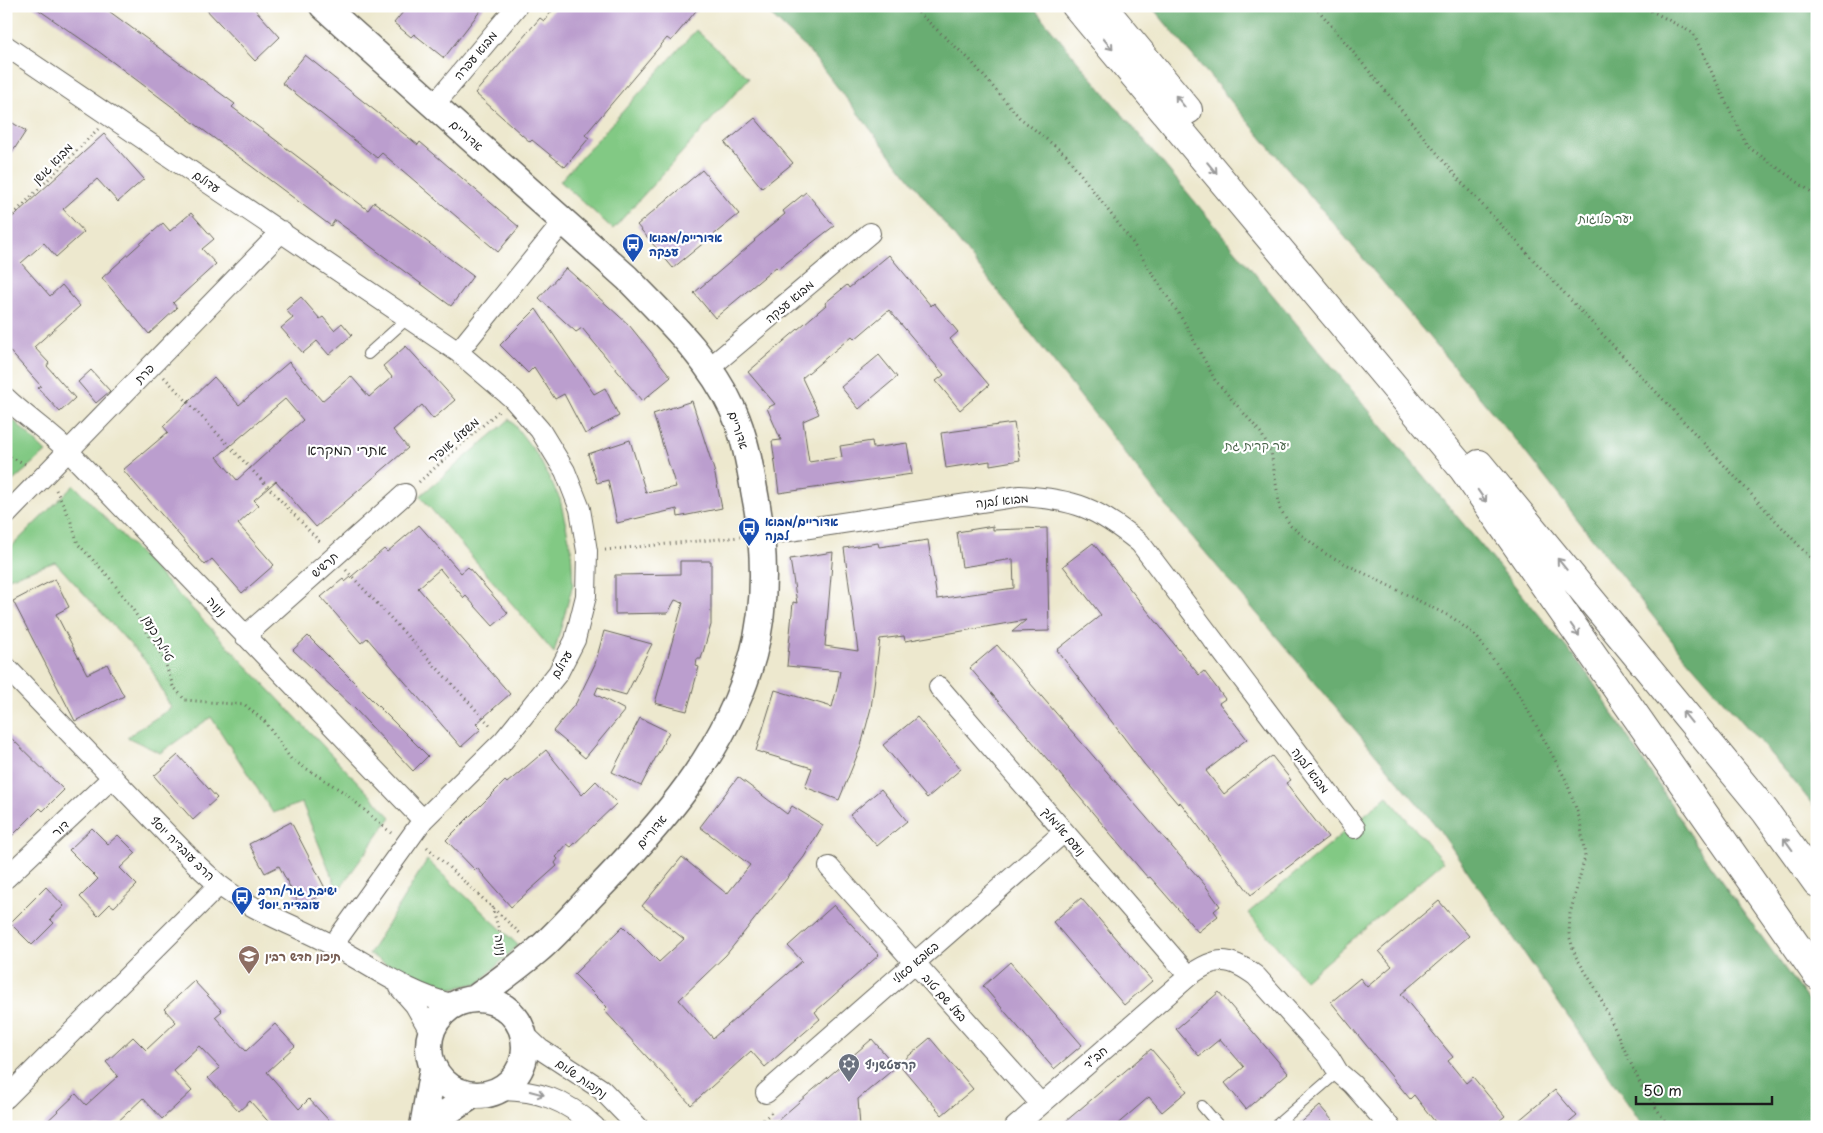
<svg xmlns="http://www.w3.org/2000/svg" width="1823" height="1133" viewBox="0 0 1823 1133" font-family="'Playpen Sans','Playpen Sans Hebrew',sans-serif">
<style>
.green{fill:#82c984;stroke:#4f7250}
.forest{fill:#69ad72;stroke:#426447}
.building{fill:#bb9ece;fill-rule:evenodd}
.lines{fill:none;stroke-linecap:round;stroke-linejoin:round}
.service-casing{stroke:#65635a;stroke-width:12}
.minor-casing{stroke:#65635a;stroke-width:22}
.tertiary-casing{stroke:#65635a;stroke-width:29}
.trunk-casing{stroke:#65635a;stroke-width:30}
.path{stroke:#65635a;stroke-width:3;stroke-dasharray:1 4;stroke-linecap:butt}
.service{stroke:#fff;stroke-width:10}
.minor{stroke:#fff;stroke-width:20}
.tertiary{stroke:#fff;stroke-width:26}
.trunk{stroke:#fff;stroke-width:28}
.oneway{stroke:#999}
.labels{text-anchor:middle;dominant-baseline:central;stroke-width:4.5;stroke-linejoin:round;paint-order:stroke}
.street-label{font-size:12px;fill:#1c1c1c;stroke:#fff}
.park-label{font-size:12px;fill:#456146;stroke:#fff}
.transit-label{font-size:12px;font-weight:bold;fill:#164399;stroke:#fff;text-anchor:start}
.education-label{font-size:12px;font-weight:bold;fill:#785e54;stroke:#fff;text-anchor:start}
.worship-label{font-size:12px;font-weight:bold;fill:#5b616d;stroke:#fff;text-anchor:start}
.neighbourhood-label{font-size:14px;fill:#1c1c1c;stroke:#fff}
</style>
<rect width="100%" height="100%" fill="#fff"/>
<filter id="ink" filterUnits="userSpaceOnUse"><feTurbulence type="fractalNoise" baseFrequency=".02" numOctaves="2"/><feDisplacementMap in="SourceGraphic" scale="10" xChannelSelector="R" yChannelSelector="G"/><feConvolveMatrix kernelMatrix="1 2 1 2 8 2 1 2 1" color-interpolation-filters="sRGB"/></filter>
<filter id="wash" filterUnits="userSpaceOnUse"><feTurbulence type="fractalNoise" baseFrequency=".0096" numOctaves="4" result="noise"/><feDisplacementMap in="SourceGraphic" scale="20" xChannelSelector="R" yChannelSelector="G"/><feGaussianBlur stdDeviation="1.12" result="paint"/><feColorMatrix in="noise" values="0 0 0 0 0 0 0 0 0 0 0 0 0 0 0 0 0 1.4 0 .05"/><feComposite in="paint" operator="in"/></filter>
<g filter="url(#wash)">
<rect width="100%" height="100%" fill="#ede8ce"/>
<path class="green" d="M696,30l53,48 -136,151 -53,-48z
M6,413l40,39 -40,35z
M510,419l28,37 22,43 11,49 2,36 -19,69 -134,-157z
M74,485l317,332 -53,74 -36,-88 -29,10 -62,-96 -51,36 -33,-16 44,-29 -21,-42 -95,-104 -49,17v-27z
M1387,796l56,66 -138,118 -57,-67z
M427,860l91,85 -39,38 -46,9 -64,-38z"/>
<path class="forest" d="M761,6h271l553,664 126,197 101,139 5,9v112h-173l-206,-299 -266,-315 -363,-462z
M1151,6h666v804l-29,-36 -108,-123 -162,-208z"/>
<g id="blocks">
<path class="building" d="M33,6h69l133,98 -3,3 136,103 6,-8 99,74 -22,30 -116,-86 -4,6 -237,-178z
M203,6h49l28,31 -25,24z
M408,6h76l-40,52 -30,-24 -3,3 -17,-14z
M556,6h144l-29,35 -4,-3 -82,97 4,3 -24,29 -33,-27 -2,2 -55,-49 65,-75 4,3z
M305,55l113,90 2,-3 99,85 -21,25 -116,-99 -5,5 -95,-75z
M755,118l38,45 -31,25 -37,-45z
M6,119l20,12 -20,31z
M104,134l40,45 -26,23 -21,-23 -34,30 21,23 -28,25 -12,-14 -23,20 29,33 12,-11 18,21 -46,41 15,16 -2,3 28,32 -15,14 -22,-24 3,-2 -35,-39v-124z
M702,170l37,44 -66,54 -36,-43z
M806,192l28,34 -56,43 -2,-2 -61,51 -21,-25 61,-52 -1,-1 31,-26 -2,-3z
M191,213l23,26 -12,10 14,15 -43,39 4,5 -28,26 -47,-56 61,-55 7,8z
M889,255l42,51 3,-3 24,29 -8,7 39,46 -29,25 -24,-29 8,-6 -55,-65 -34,29 -3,-3 -50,42 17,36 -16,7 6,41 33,-5 -2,-11 32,-5 1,7 34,-5 5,31 -133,19 -7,-52 9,-1 -14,-32 8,-4 -27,-32 78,-67 -1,-2 22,-18 2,3z
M566,268l63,57 42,52 -29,24 -60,-73 -6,4 -37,-34z
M301,297l19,22 3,-2 11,13 8,-7 10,12 -23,20 -12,-14 -14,12 -22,-25 12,-10 -7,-8z
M536,309l58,85 11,-6 14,28 -34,18 -21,-40 -9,5 -21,-32 -6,6 -28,-28z
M406,346l49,54 -22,19 -11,-14 -29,25 15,18 -92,79 -40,-46 -22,19 5,5 -21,19 36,41 -32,28 -30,-34 -7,6 -82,-95 45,-38 -5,-6 51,-49 25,28 50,-43 33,39 29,-25 18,21 23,-20 -9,-11zM285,399l18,21 -66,60 -20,-23z
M879,355l18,22 -38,32 -18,-22z
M91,370l19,21 -14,12 -18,-21z
M692,401l22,69 8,38 -44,9 -1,-8 -60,14 -9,-43 -11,3 -9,-29 42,-14 16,53 30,-6 -23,-73z
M1014,423l6,37 -30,5v-4l-44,7 -5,-35z
M419,525l42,48 7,-6 40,46 -15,13 -27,-30 -2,2 -24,-29 -22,19 92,106 -34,30 5,5 -20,18 -94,-109 -6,5 -40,-46 22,-18 2,3 39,-33 3,3z
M993,526v4l54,-2 2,103 -37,1 14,-12 -121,21 -1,-5 -24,3 -9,69 -10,38 -22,54 -34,-13 7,-19 -56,-17 19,-61 57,17 5,-19 3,-17 -53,-5 6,-64 4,1 -7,-44 43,-7 -8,94 33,5 -14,-103 34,-5 1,4 49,-7 9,59 77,-11 -1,-29 -51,8 -5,-35z
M1093,543l106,132 5,-4 21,28 -6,4 28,36 -41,32 18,23 48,-38 19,24 -5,3 42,54 -77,58 -71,-93 -2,2 -34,-40 -87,-114 44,-35 -38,-49z
M680,561h31v64l-10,34h-4l-1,7 3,1 -12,44 -32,-8 28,-100 -8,-3 -7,13 -53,1v-39l65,-1z
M55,579l14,28 -13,7 31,60 20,-10 17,32 -49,25 -62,-120z
M604,631l48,13 -26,51 -28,-8 -3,7 30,16 -40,48 -32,-27 23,-28 19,-39z
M308,636l120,120 -15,15 -58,-62 -62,-59z
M997,645l208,240 15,21 -6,5 4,5 -20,16 -48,-55 -2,1 -178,-210z
M917,717l44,52 -34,29 -44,-53z
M640,718l29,14 -28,54 -29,-14z
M6,733l58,57 -21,21 -3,-3 -34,34z
M546,750l36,45 14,-14 21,22 -46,44 -4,-3 -11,13 2,2 -3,4 2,3 -46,41 -34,-39 -2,2 -29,-30 59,-59 2,2z
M178,755l39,43 -24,22 -39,-44z
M738,777l49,37 5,-8 31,19 -19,32 -78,98 -47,45 34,38 89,-77 -14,-15 46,-41 45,50 -64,57 5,7 -55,48 -14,-16 -60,54 -87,-95 3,-3 -33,-33 49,-48 36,36 25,-23 -42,-33 40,-49 45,37 23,-29 -50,-38z
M881,789l26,32 -30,25 -27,-31z
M291,822l36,70 -27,14 -21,-40 -14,7 -16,-29z
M92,828l16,16 10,-9 18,18 -16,15 17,17 -23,22 -4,-3 -12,12 -18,-19 18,-18 -29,-29z
M46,887l18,19 -14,13 4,4 -22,22 -22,-22z
M1081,898l71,83 -28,24 -71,-83z
M1439,901l30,35 -68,58 52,63 -5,4 18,22 7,-6 32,39 -13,11h-53l-25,-32 -4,4 -79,-97 29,-24 7,9 25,-21 -13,-15z
M1010,962l72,83 -28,24 -71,-83z
M194,981l28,30 -7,6 31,34 29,-27 20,22 -28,26 32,37 10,-10 26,28h-62l-23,-26 -11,10 -31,-33 12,-10 -21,-22 -26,24 19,21 -30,28 -19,-21 -31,29h-71l35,-33 10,11 32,-29 -12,-14 27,-25 13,13 30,-28 -12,-13z
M1219,992l69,81 -42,36 -21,-26 19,-16 -24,-28 -21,17 -23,-27z
M930,1038l43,51 -31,26 -43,-51z
M872,1039l24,28 -38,32 2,28h-90z
M1151,1049l36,42 -25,21 -13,-15 -35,30h-55z
M1555,1090l22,26 -13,11h-53z
M1320,1106l18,21h-42z"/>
</g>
</g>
<g filter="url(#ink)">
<use href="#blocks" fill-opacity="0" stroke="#65635a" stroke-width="1"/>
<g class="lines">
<g class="service-casing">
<path id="service" d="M368,354l39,-35
M1202,1106l18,21
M1274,1127l64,-55"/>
</g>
<g class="minor-casing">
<path id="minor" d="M6,46l452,306 55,47 27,31 25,41 15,38 7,42 -1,45 -11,44 -17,33 -54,67 -81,80 -90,125
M434,105l83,-99
M458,352l105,-130
M708,369l162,-136
M6,398c20,19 43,34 62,53l355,369
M6,515l276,-284
M763,535l257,-39c55,3 77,12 120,47l215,285
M245,636l160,-142
M6,667l187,194c8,8 17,16 25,23 34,27 77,41 114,61 42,22 76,49 123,60
M939,687l250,289
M829,867l212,237
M6,878l107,-101
M400,988l15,17 16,28
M523,1033l17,16 61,40 37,38
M498,1090c40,0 67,9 97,37
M766,1093l298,-261
M6,1098l213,-213
M1015,1127l174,-151c27,-20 40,-20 67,0l73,81 9,15 14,12 38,43"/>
</g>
<g class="tertiary-casing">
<path id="tertiary" d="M323,6l304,272c39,40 83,81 106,132 12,26 17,57 22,85 10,51 12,109 -2,160 -26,96 -93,171 -161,240 -18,19 -36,40 -55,56 -20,17 -42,33 -63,48
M429 1047a48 48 0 1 1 96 0a48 48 0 1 1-96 0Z
M423,1127l10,-59
M432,1127l12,-13 29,-19"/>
</g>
<g class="trunk-casing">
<path id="trunk" d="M1076,6l387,463 354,506
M1102,6l86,104
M1479,464l286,347 52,72"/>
</g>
<path class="path" d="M911,6l59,54 49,57 47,38 64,84 54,83 31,58 46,53 10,19 9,57 11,17 33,27 129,65 23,18 43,58 47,86 14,40 5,37 -15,57 -1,21 6,20 21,34 46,98 27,40
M1315,6l146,176 356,383
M1642,6l51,27 54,113 70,50
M6,222l92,-93
M164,377l157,166
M6,455l22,10
M419,482l81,-72
M56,490l14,29 8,25 31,33 23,31 32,51 9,27 12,14 60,5 20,17 26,37 54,34 46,40
M605,550l135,-13
M346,570l145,156
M427,847l95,88
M492,907l13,42
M756,1127l18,-17"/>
<use href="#service" class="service"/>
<use href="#minor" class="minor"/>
<use href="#tertiary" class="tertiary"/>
<use href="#trunk" class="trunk"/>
</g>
<defs><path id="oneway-shaft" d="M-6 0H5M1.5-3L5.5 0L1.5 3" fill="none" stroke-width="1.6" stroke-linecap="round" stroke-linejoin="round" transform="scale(1.25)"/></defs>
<g class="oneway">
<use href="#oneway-shaft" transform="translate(1108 44) rotate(50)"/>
<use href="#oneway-shaft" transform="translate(1180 101) rotate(-129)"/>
<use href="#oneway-shaft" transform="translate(1212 168) rotate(50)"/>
<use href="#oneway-shaft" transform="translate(1482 496) rotate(55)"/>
<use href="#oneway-shaft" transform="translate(1562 564) rotate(-129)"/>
<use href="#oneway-shaft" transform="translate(1575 630) rotate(55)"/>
<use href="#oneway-shaft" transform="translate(1687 717) rotate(-129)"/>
<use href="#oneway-shaft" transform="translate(1788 844) rotate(-126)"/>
<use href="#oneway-shaft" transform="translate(537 1093) rotate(15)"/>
</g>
</g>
<defs>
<g id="bus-pin" transform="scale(1.125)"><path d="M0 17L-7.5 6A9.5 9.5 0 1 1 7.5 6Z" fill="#1a4fb4" stroke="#fff"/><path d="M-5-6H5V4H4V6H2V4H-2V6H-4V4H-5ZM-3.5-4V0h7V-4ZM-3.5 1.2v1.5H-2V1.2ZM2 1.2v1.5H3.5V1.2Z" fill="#fff"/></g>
<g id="school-pin" transform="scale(1.125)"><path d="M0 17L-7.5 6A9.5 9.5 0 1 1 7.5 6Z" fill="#8d6e63" stroke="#fff"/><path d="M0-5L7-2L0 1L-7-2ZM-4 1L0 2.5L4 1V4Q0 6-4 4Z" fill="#fff"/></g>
<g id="synagogue-pin" transform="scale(1.125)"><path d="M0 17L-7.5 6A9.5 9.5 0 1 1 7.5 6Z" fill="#6b7280" stroke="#fff"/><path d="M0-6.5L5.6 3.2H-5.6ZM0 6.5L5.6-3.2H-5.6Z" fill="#fff"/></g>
</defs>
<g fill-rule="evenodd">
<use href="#bus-pin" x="633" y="244"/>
<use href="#bus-pin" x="749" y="528"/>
<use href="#bus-pin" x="242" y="897"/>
<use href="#school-pin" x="249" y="956"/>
<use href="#synagogue-pin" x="849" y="1064"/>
</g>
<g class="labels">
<g class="street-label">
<text transform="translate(475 55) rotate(-50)">מבוא עפרה</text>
<text transform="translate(467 135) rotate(42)">אדוריים</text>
<text transform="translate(52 163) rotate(-46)">מבוא גושן</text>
<text transform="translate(207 181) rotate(34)">עדולם</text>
<text transform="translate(789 301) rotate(-40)">מבוא עזקה</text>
<text transform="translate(144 373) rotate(-46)">פרת</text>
<text transform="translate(739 430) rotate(71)">אדוריים</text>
<text transform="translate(453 440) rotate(-41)">משעול אופיר</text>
<text transform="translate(1002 500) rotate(-6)">מבוא לבנה</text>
<text transform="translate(324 564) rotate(-42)">תרשיש</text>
<text transform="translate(217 606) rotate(46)">נינוה</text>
<text transform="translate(159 638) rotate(61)">טיילת כנען</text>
<text transform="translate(561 664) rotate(-60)">עדולם</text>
<text transform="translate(1311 770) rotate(53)">מבוא לבנה</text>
<text transform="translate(60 828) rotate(-43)">דור</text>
<text transform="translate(651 831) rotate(-50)">אדוריים</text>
<text transform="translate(1064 831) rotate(49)">נועם אלימלך</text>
<text transform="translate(183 848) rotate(45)">הרב עובדיה יוסף</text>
<text transform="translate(501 945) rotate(82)">נינוה</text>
<text transform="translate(915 962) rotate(-41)">באבא סאלי</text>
<text transform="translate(945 997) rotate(48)">בעל שם טוב</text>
<text transform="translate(1095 1057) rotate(-41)">חב"ד</text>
<text transform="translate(582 1078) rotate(35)">נתיבות שלום</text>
</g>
<g class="park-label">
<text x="1605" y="218">יער פלוגות</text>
<text x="1257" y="445">יער קרית גת</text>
</g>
<g class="transit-label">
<text x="649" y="237">אדוריים/מבוא<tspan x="649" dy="14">עזקה</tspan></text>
<text x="765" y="521">אדוריים/מבוא<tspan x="765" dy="14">לבנה</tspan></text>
<text x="258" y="890">ישיבת גור/הרב<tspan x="258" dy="14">עובדיה יוסף</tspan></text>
</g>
<g class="education-label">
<text x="265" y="956">תיכון חדש רבין</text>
</g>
<g class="worship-label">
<text x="865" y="1064">קרעטשניף</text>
</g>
<g class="neighbourhood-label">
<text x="347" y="449">אתרי המקרא</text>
</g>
</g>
<rect width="1823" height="1133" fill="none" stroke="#fff" stroke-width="25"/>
<path d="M1636 1096v8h136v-8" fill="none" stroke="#1c1c1c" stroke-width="2.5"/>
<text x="1643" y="1096" font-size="15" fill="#1c1c1c" stroke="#ffffff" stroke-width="4" paint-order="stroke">50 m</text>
</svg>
